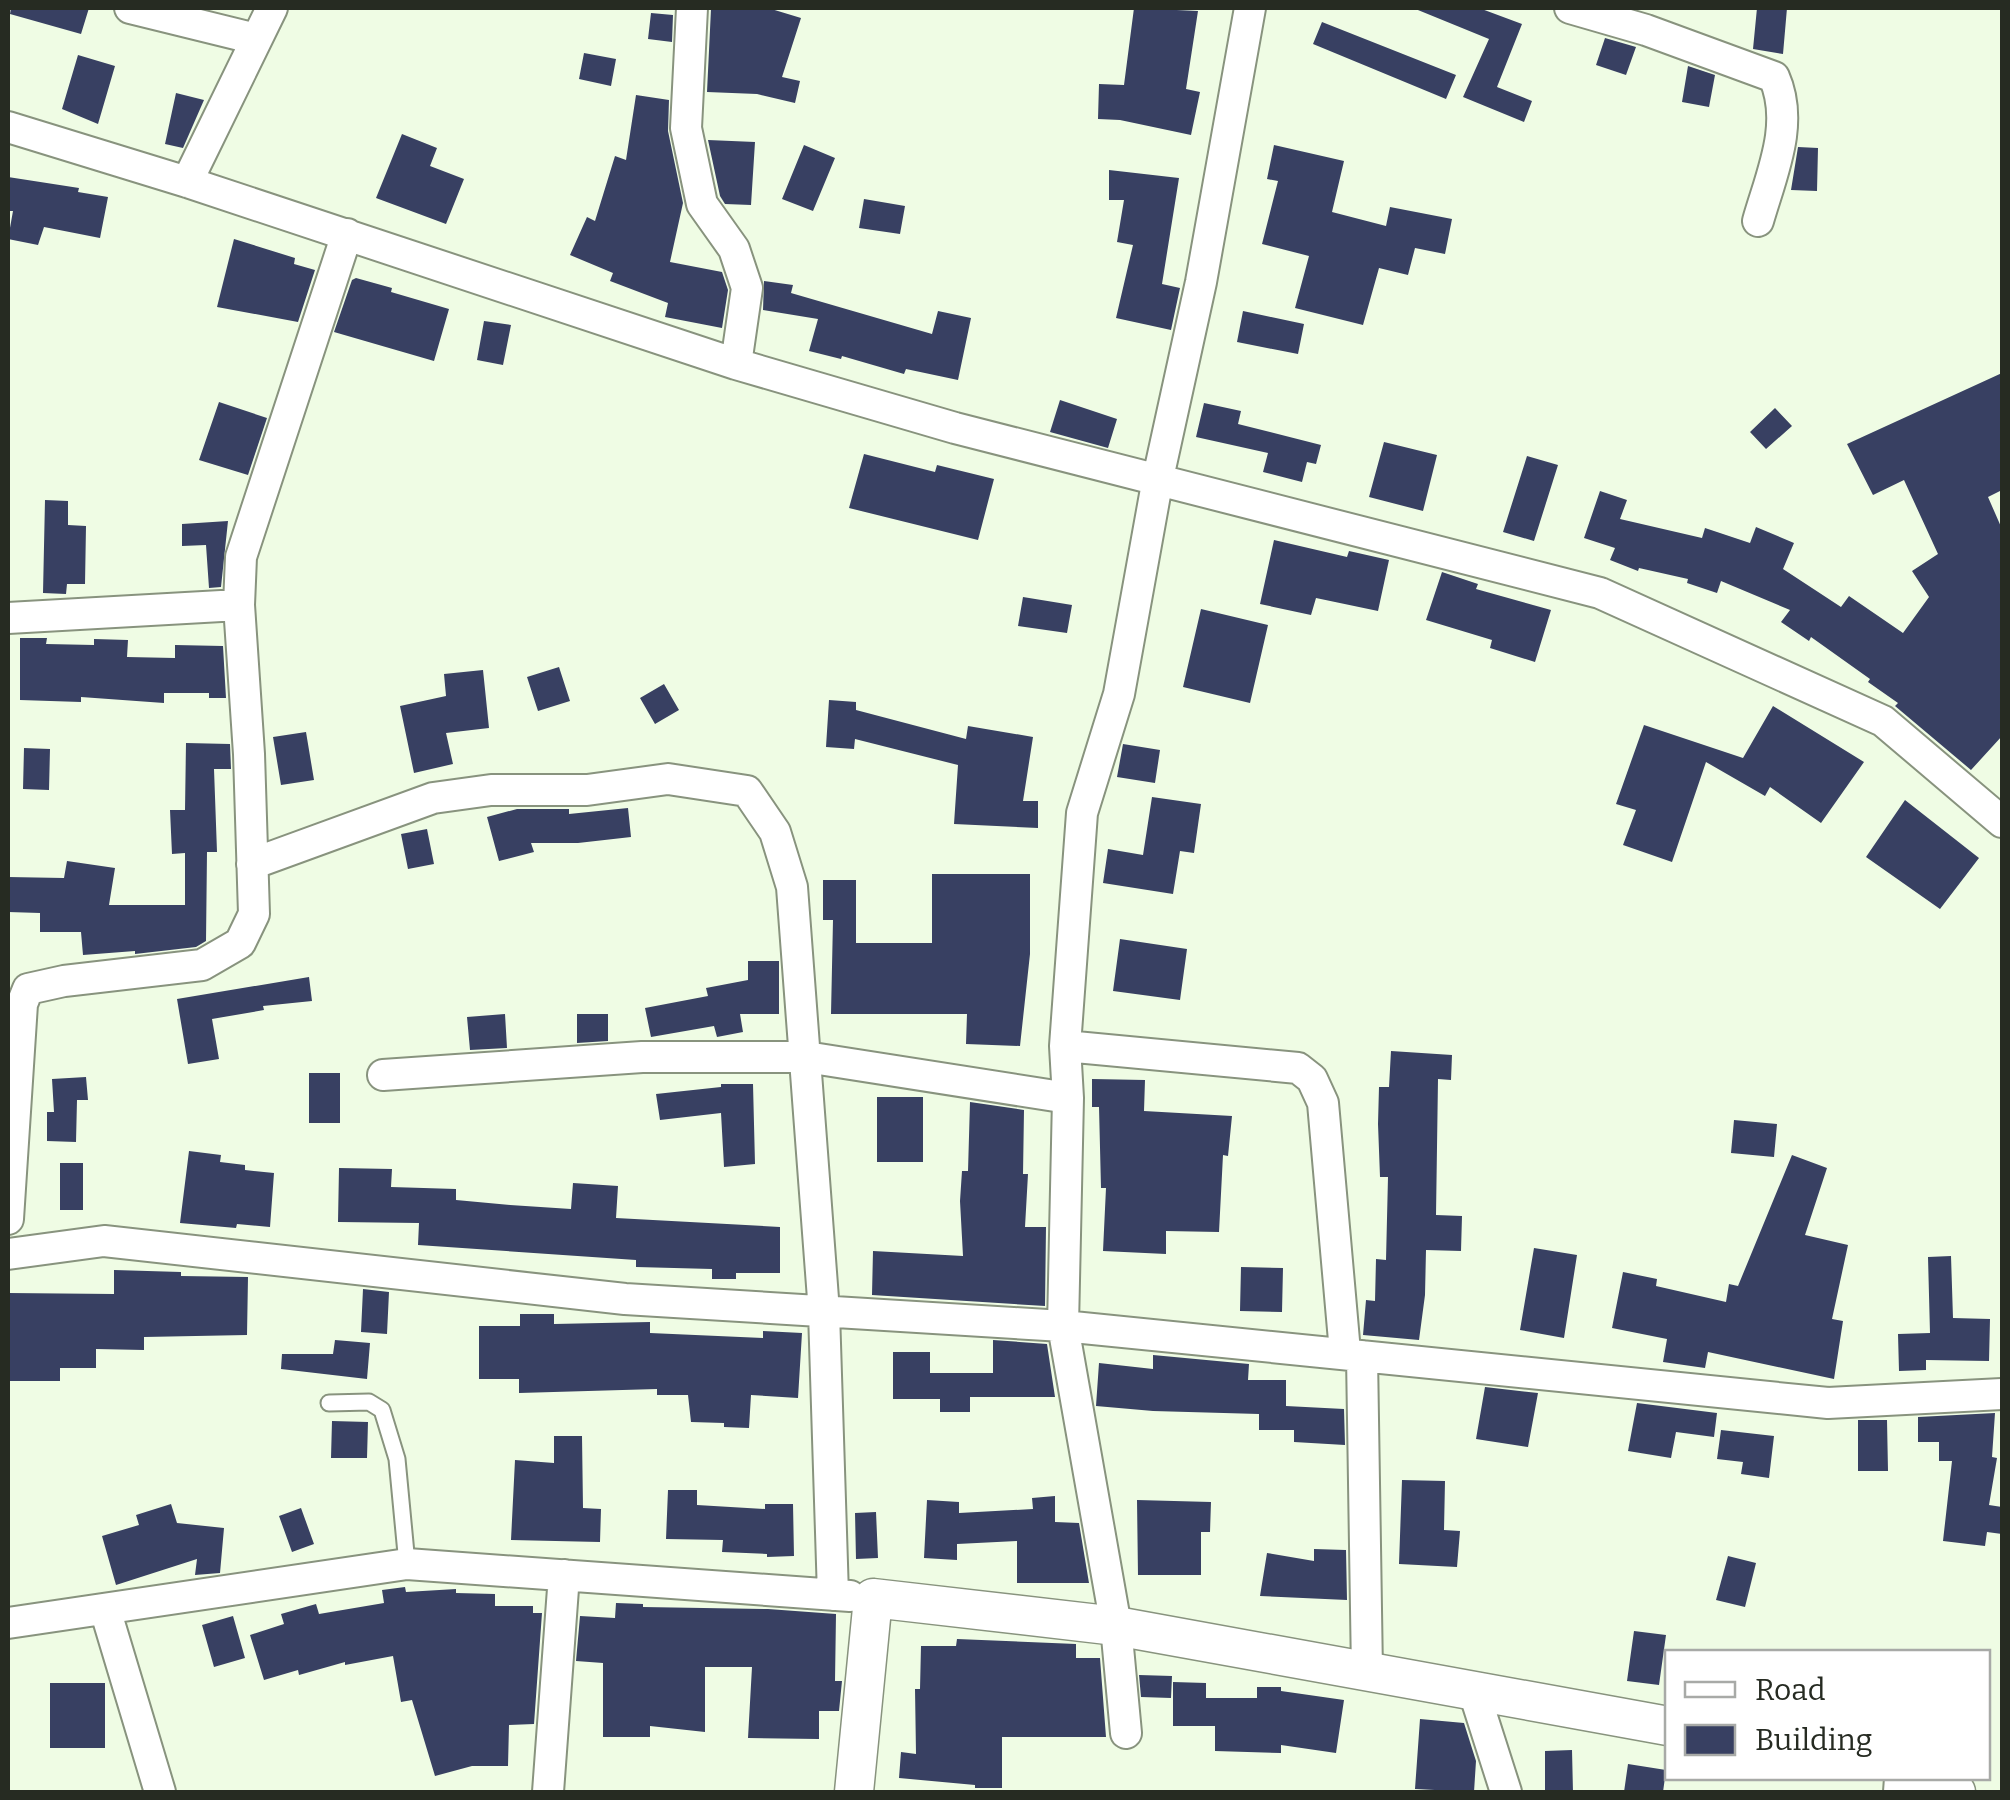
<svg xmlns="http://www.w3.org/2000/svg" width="2010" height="1800" viewBox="0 0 2010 1800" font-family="Bitter,serif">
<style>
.building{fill:#384062}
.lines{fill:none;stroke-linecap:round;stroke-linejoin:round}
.service-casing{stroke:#88937e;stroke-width:19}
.minor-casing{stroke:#88937e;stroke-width:34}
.tertiary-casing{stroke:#88937e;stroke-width:41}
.service{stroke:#fff;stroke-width:15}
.minor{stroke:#fff;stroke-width:30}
.tertiary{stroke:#fff;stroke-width:38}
</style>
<rect width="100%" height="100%" fill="#effce4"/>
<path class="building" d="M11,8h78l-8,26 -71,-20z
M749,8h19l33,10 -19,59 18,4 -5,22 -38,-9 -50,-2 4,-83z
M1134,8l64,3 -12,78 14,3 -9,43 -71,-15 -22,-1 1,-35 25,1z
M1413,8h66l43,16 -25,63 35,14 -8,21 -61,-25 26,-58z
M1757,8h30l-4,46 -30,-5z
M651,13l22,2 -1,27 -24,-3z
M1322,22l134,53 -10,24 -133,-55z
M1605,38l31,9 -10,28 -30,-10z
M584,53l32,6 -5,27 -32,-7z
M78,55l37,11 -17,58 -36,-15z
M1688,66l27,9 -6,32 -27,-5z
M176,93l28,7 -21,48 -18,-4z
M636,95l33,5 -1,31 15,72 -13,59 52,10 6,18 -6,38 -57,-11 3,-14 -58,-22 3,-8 -43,-18 17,-38 8,4 20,-65 11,4z
M402,134l35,14 -7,18 34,13 -18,45 -70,-26z
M708,140l47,2 -4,63 -26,-1 -5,-8z
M804,145l31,13 -22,53 -31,-12z
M1274,145l70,16 -12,51 54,14 4,-19 62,12 -7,35 -30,-6 -7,27 -29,-7 -16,57 -68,-17 14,-52 -47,-12 16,-63 -11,-2z
M1798,147l20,1 -1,43 -26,-1z
M1109,170l70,8 -17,106 18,4 -9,42 -55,-12 17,-73 -16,-3 7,-42h-15z
M8,177l71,11 -1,4 30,5 -8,41 -56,-11 -6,18 -30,-6 5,-28h-5z
M864,199l41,7 -5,28 -41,-6z
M234,239l61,19 -1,6 21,6 -17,52 -81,-15z
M356,278l36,10 -1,4 58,17 -15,52 -100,-29 18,-52z
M764,281l29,4 -2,8 141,41 6,-23 33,7 -13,62 -52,-11 -2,5 -62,-18 -1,3 -32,-8 9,-32 -55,-9z
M1243,311l61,13 -6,30 -61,-12z
M484,321l27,4 -8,40 -26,-5z
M2002,373v117l-14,7 14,32v207l-31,34 -76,-64 3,-3 -30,-21 2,-3 -59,-42 -2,4 -28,-19 9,-12 -69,-29 -4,12 -30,-10 1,-4 -49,-11 -1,3 -28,-11 5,-12 -31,-10 16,-47 27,9 -7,19 82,19 3,-10 45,15 6,-16 38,16 -11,26 58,38 8,-11 54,37 26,-36 -17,-26 26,-17 -34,-74 -31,15 -26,-51z
M1060,400l57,19 -9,29 -58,-16z
M219,402l48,16 -19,57 -49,-15z
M1204,403l37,8 -3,13 83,21 -5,19 -9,-2 -5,20 -39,-10 5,-19 -72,-16z
M1775,408l17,18 -26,23 -16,-17z
M1384,442l53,13 -14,56 -54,-14z
M864,454l71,18 2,-7 57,14 -16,61 -129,-32z
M1527,456l31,9 -24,76 -31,-9z
M45,500l23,1v24l18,1 -1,58h-18l-1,10 -23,-1z
M228,521l-7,66 -12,1 -3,-43 -24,1v-22z
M1274,540l73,17 2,-6 40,9 -11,51 -62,-13 -5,17 -51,-11z
M1442,572l36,12 -2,5 75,21 -16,52 -45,-14 2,-8 -66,-20z
M1023,597l49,8 -5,28 -49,-7z
M1201,609l67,16 -18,78 -67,-16z
M20,638h27l-1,6 48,1v-6l34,1 -1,17 48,1v-13l48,1 3,52h-17v-5h-45v10l-83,-6v5l-61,-2z
M559,667l11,34 -32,10 -11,-34z
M483,670l6,58 -43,5 7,31 -39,9 -14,-67 46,-10 -2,-22z
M664,684l15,26 -24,14 -15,-26z
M829,700l27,2v8l110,29 2,-13 65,11 -10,64h15v27l-84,-4 4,-59 -103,-26 -1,10 -28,-2z
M1773,706l91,56 -43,61 -51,-36 -5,9 -59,-34 -34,100 -49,-17 13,-35 -20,-6 28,-79 99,33z
M306,732l8,48 -33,5 -8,-48z
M186,743l44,1 1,25h-17l3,83h-10l-1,89 -10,6 -61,7v-3l-52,4 -2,-23h-41v-19l-32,-1v-35l56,1 3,-17 48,7 -6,37h76v-52l-13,1 -2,-44h15z
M1123,744l37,6 -5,33 -38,-6z
M24,748l26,1 -1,41 -26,-1z
M1152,797l49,7 -7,49 -14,-2 -7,43 -70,-11 5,-34 35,6z
M1905,800l74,58 -39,51 -74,-52z
M628,808l3,29 -53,6h-47l3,9 -35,9 -12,-44 30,-8h52v5z
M427,829l7,35 -26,5 -7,-35z
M932,874h98v80l-10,92 -54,-2 1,-30h-136l2,-94h-10v-40h33v63h76z
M1120,939l67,10 -7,51 -67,-9z
M748,961h31v53h-39l3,18 -26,5 -3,-11 -63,11 -6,-29 63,-12 -2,-8 42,-8z
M309,977l3,24 -49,5 1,4 -52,9 7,40 -31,5 -11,-65z
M505,1014l2,34 -37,2 -3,-33z
M577,1014h31v27l-31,2z
M1391,1051l61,4 -1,25 -13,-1 -2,136 26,1 -1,35 -35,-1 -1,45 -6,45 -56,-5 3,-35 9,1 1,-42 10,1 2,-83h-8l-2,-53 1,-37h10z
M309,1073h31v50h-31z
M86,1077l2,23h-11l-1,42 -29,-1v-29h7l-2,-33z
M1092,1079l53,1 -1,31 88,5 -4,40 -5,-1 -4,77 -53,-1v23l-63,-3 3,-63h-5l-2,-81h-7z
M721,1084h32l2,80 -31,3 -3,-54 -61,7 -4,-26 65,-7z
M877,1097h46v65h-46z
M970,1102l54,8 -1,64h5l-3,53h21l-1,79 -173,-11 1,-44 90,5 -3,-55 2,-30h6z
M1734,1120l43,4 -3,33 -43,-4z
M189,1151l32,4 -1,7 25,3v5l29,3 -4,54 -33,-3 -1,4 -56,-5z
M1792,1155l35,13 -22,67 43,10 -16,74 11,2 -9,58 -126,-27 -3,16 -42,-6 4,-23 -55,-11 11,-56 34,7 -1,7 70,16 3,-18 9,2z
M60,1163h23v47h-23z
M339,1168l53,1 -1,18 65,2v11l54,5 61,4 2,-26 45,3 -2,32 164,9v46h-44v6h-24v-10l-76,-2v-7l-218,-15 1,-22 -81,-1z
M1534,1248l43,7 -13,83 -44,-8z
M1951,1256l2,62 37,1 -1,42 -63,-1v10l-27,1 -1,-37 32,-1 -2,-76z
M1241,1267l42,1 -1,44 -42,-1z
M114,1270l67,2v4l67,1 -1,58 -103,2v13l-48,-1v19h-36v13h-51l-1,-88 106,1z
M363,1289l26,3 -2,42 -26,-2z
M520,1314h34v10l96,-2v11l113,5v-7l39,2 -4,65 -47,-3 -2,33 -25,-1v-4l-33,-1 -3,-27h-31v-6l-138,4v-14h-40v-53h41z
M335,1340l35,3 -3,36 -86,-10 1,-15h51z
M993,1340l54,4 8,53h-85v15h-30v-13h-47v-47h37v21h63z
M1153,1355l96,9 -1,16h38v26l58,3 1,36 -51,-3v-12h-35v-16l-106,-3 -57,-5 3,-43 54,6z
M1485,1387l53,6 -10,54 -52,-8z
M1637,1403l80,10 -3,24 -38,-5 -5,26 -43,-7z
M1995,1413l-3,44 5,1 -8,47 13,2v27l-15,-2 -2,14 -42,-5 9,-80h-13v-19h-21v-25z
M1858,1420h29l1,51h-30z
M332,1421l36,1 -1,36h-36z
M1721,1430l53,6 -5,42 -28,-4 2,-12 -26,-3z
M554,1436h28l1,72 18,1 -1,33 -89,-2 4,-80 39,3z
M1402,1480l43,1 -1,49 16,1 -3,36 -58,-3z
M668,1490h29v15l68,4v-5h28l1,52 -27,1v-3l-45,-2 1,-12 -57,-1z
M1055,1496v26l24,1 10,60h-72v-42l-60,3v16l-33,-2 3,-58 32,2v11l74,-4 -1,-11z
M1137,1500l74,2 -1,30h-9v43h-63z
M171,1504l6,19 47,5 -4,45 -25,2 2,-16 -81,26 -14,-49 37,-11 -3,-10z
M301,1508l13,36 -22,8 -13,-36z
M876,1512l2,46 -22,1 -1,-46z
M1314,1549l32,1 1,50 -87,-4 7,-43 47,8z
M1728,1556l28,7 -11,44 -29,-7z
M405,1587l1,5 50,-3v4l39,1v12h38v7h9l-8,111 -25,1 -1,41h-36l-37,10 -23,-76 -11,2 -8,-46 -48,9v-3l-46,13 -1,-5 -34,10 -14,-45 34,-11 -3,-10 35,-10 3,10 65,-11 -2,-13z
M616,1603l27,1v3l125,2 68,5 -1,67h7l-3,30h-20v28l-71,-1 4,-71h-47v65l-55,-6v11h-47v-74l-27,-2 4,-45 35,2z
M233,1616l12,42 -31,9 -12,-42z
M1634,1631l32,4 -7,50 -32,-4z
M957,1639l119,5v14h24l6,79h-104v51h-27v-3l-76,-7 2,-26 15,2 -1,-65h5l1,-43h35z
M1139,1675l33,1 -1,22 -30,-1z
M1173,1682l33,1v15h51v-11h24v4l63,9 -8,53 -55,-8v8l-66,-2v-25h-42z
M50,1683h55v65h-55z
M1420,1719l44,4 12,38 -2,31 -59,-3z
M1572,1750l1,42h-28v-41z
M1628,1764l38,6 -3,22h-39z"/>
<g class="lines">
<g class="service-casing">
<path id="service" d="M329,1403l40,-1 13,8 15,49 10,105"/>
</g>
<g class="minor-casing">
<path id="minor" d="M130,8l126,31
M692,8l-6,120 16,76 32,45 13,39 -11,76
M1570,8l76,22 128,47c21,47 -3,98 -16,144
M8,127l179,55 549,182 219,64 645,165 283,128 119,101
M187,182l85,-174
M8,618l231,-13
M252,864l181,-66 58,-8h96l81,-11 79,12 28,41 17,55 32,425 9,283
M1065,1046l233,22 14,11 11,24 22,249
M383,1075l259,-18h164l262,41
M8,1219l14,-215 6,-15 36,-8 138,-16 38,-22 14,-29 -5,-160 -10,-149 2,-48 106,-323
M8,1254l96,-13 521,58 438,27 765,77 174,-9
M1362,1356l5,316
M105,1609l55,183
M8,1623l399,-59 443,32
M1474,1692l32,100
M1126,1733l-10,-107 -53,-300 5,-228 -3,-52 17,-233 37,-119 39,-216 43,-196 49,-274
M548,1792l16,-217
M1899,1792l1,-14"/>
</g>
<g class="tertiary-casing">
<path id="tertiary" d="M1919,1778l37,14
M854,1792l19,-194 243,28 552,100"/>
</g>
<use href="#service" class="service"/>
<use href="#minor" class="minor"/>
<use href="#tertiary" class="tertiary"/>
</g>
<rect width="2010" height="1800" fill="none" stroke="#262b22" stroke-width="20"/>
<rect x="1665" y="1650" width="325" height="130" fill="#ffffff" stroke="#a8aaa7" stroke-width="2.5"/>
<rect x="1685" y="1682" width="50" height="15" fill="#ffffff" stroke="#a8aaa7" stroke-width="2.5"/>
<text x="1755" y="1700" font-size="30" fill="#262b22">Road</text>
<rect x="1685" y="1725" width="50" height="30" fill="#384062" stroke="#a8aaa7" stroke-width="2.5"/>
<text x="1755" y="1750" font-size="30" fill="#262b22">Building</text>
</svg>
